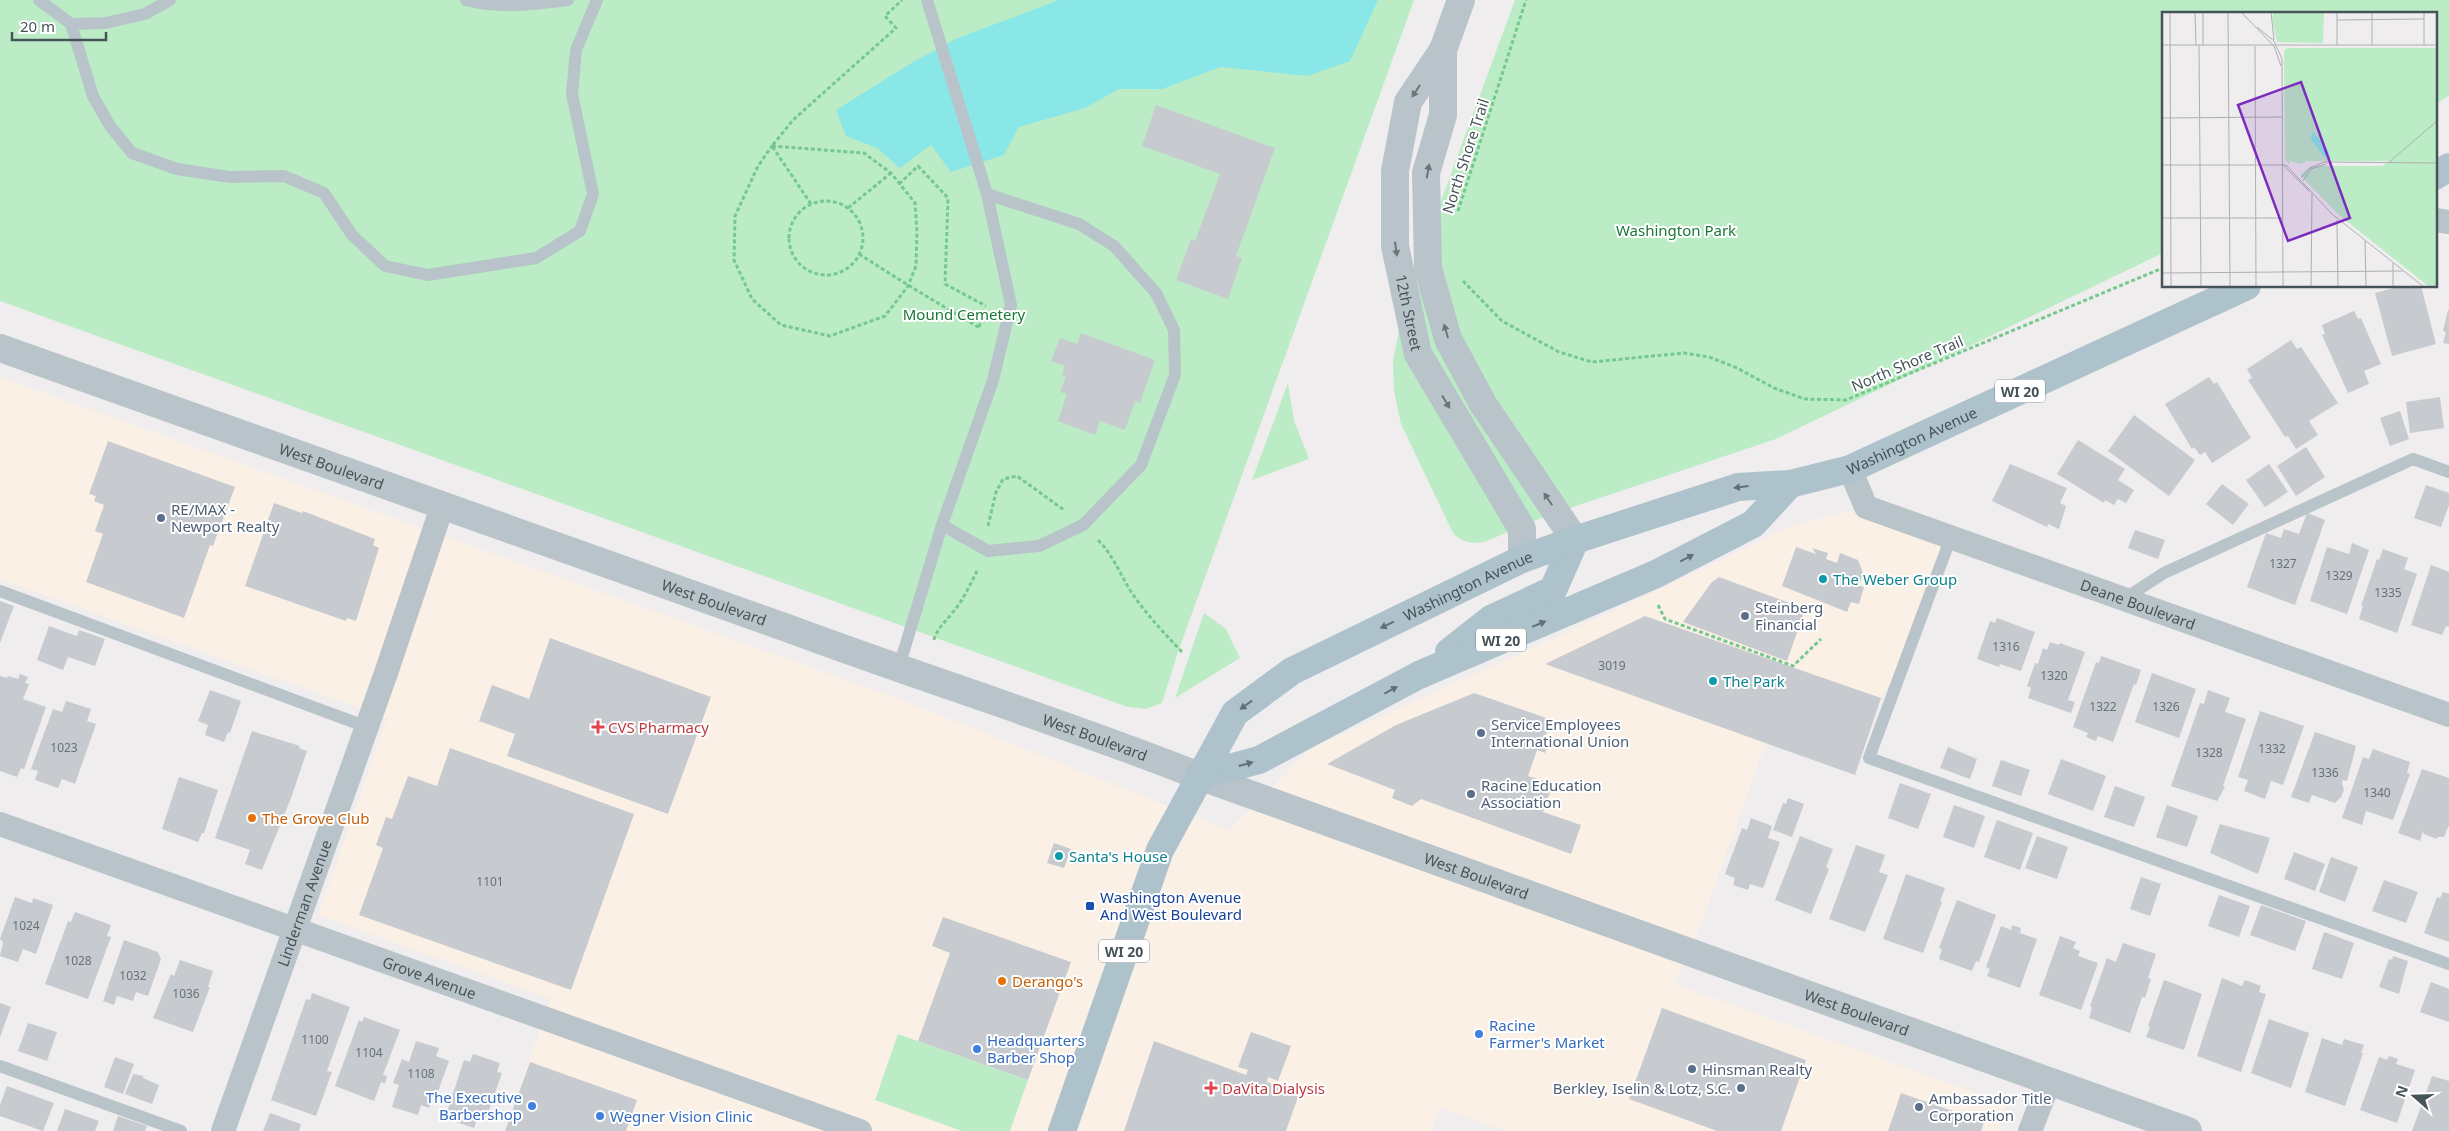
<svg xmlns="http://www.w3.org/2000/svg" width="2449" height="1131" viewBox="0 0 2449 1131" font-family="'Noto Sans',sans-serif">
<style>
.commercial{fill:#fbf0e5}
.green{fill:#bcecc5}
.water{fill:#8ae7e8}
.building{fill:#c7cbcf}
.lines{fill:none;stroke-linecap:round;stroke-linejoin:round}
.path{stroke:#75c98f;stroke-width:3;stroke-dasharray:4 2.5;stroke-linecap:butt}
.service{stroke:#b8c4c9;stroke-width:12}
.minor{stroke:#b8c4c9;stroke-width:24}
.tertiary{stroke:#b8c4c9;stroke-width:28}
.primary{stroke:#adc2cb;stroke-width:28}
.oneway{fill:#68767b}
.oneway2{fill:#607076}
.service-dot{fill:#5c6f8a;stroke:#fff;stroke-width:2}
.culture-dot{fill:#0f9aa8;stroke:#fff;stroke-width:2}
.health-dot{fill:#e0444e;stroke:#fff;stroke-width:2}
.food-dot{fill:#e8710a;stroke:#fff;stroke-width:2}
.transit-dot{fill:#1a4fb4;stroke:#fff;stroke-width:2}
.shop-dot{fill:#3f7fe0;stroke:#fff;stroke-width:2}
.labels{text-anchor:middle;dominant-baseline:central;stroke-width:4;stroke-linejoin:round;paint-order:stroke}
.number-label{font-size:12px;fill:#667276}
.shield{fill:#fff;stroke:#7e878b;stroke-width:1}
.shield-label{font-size:14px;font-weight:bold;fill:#465459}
.street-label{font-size:15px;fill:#465459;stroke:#fff}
.park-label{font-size:15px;fill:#1a7736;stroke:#fff}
.service-label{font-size:15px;fill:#4e5e75;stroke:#fff;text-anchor:start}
.culture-label{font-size:15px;fill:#0d838f;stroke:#fff;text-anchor:start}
.health-label{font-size:15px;fill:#be3a42;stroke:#fff;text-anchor:start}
.food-label{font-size:15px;fill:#c56008;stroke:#fff;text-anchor:start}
.transit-label{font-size:15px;fill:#164399;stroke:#fff;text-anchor:start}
.shop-label{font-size:15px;fill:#366cbe;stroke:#fff;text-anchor:start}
.inset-road{fill:none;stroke:#abb0b2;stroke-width:1}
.view{fill:#7b2cbf;fill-opacity:0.15;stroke:#7b2cbf;stroke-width:2.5}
.inset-edge{fill:none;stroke:#465459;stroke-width:2.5}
</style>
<rect width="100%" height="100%" fill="#efeded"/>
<path class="commercial" d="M0,377l905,324 324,129 83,-82 343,-156 133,-65 78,-20 85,30 -50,132 -20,29 -26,77 -89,-33 -64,180 -27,62 331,120 -9,27h-491l-66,-23 -9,23h-927l47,-132 -233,-84 69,-197 -387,-139z"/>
<path class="green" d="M0,0h1414l-236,652 -16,51 -16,6 -18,-2 -1128,-406z
M1515,0h934v96l-14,8v-90h-272v239l-387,186 -230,77 -62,26c-13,2 -22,0 -31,-9l-52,-109 -7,-33 -1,-30 12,-62z
M1288,383l6,37 15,39 -57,21z
M1204,613l22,16 14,29 -65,40z
M898,1034l130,46 -18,51h-48l-87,-31z"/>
<path class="water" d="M1059,0h319l-28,61 -42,15 -87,-9 -59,22h-43l-34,19 -66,19 -15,28 -53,17 -20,-27 -31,23 -23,-20 -31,-12 -10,-26 77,-48 45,-24z"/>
<path class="building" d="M1156,105l119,43 -39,108 6,2 -14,41 -52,-19 15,-41 4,2 25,-67 -78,-28z
M2401,286h20l15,58 -44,12 -17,-63z
M2448,310h1v34l-6,-1 3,-11 -3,-1z
M2354,311l4,8 3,-1 20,46 -17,7 5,13 -21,9 -26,-58 3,-1 -3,-9z
M1081,333l74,27 -15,43 -5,-2 -10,29 -25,-9 -5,14 -37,-14 9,-27 -7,-2 6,-16 -4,-1 3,-9 -14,-5 9,-23 17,6z
M2291,340l6,9 4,-2 37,56 -29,18 9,14 -22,14 -8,-13 -3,1 -37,-57 4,-2 -5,-9z
M2209,377l5,7 3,-2 34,56 -39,25 -7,-11 -5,3 -6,-8 -2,2 -27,-45z
M2440,397l4,31 -34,5 -4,-31z
M2400,411l9,28 -19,7 -10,-28z
M2134,415l61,45 -26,36 -61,-45z
M2078,440l47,29 -7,11 16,10 -8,13 -8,-4 -4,6 -9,-5 -1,3 -47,-29z
M108,441l127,46 -22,59 -3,-1 -26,73 -98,-36 17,-48 -8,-3 9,-26 -10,-4 2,-5 -7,-2z
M2306,447l19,30 -29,19 -19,-30z
M2010,464l57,24 -7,15 6,3 -7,23 -11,-5 -1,3 -55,-26z
M2269,464l19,28 -23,15 -19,-27z
M2222,484l27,20 -16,21 -27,-21z
M2426,485l23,8v12l-8,22 -27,-9z
M274,503l28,10 1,-2 72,28 -2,6 6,3 -23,73 -9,-3 -1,3 -101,-35z
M2307,513l18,7 -30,85 -48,-18 19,-54 15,5 3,-9 15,5z
M2135,530l30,10 -7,19 -30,-11z
M2352,543l17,7 -22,64 -37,-13 17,-54 22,7z
M1796,547l20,7 -4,-6 16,5 -2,6 11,4 3,-10 18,7 5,13 -4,13 5,1 -5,17 -8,-2 -4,10 -65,-26z
M2383,549l25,9 -4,11 13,5 -20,59 -38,-14 4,-13h-2l16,-47 2,1z
M2431,565l18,7v55l-3,-1 -4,9 -31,-10z
M1719,577l84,31 2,2 -18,51 -104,-39 28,-39z
M0,601l14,5 -14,37z
M1645,616l236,82 -26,77 -310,-111z
M1997,618l38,14 -14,39 -21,-7 -1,3 -22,-8 13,-38 5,2z
M49,626l28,10 2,-6 26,9 -10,27 -27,-9 -5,13 -26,-10z
M550,638l161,59 -43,117 -161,-58 8,-22 -36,-13 13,-36 37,14z
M2050,642l9,3 1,-2 25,9 -17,48 7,2 -4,11 -43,-15 3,-10 -4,-2 8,-23 3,1 5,-16 4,2z
M2101,656l40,14 -5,15 -2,-1 -21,58 -15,-6 -2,5 -10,-4 2,-4 -15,-6 23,-65 3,1z
M2152,673l44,16 -17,49 -44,-16z
M20,674l8,3 -3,6 4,1 -6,15 23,8 -22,62 -3,-1 -4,9 -17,-6v-95l7,2 1,-2 10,3z
M210,690l31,11 -11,32 -2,-1 -4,10 -19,-7 3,-10 -10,-4z
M2208,690l22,8 -5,14 21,7 -23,67 2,1 -8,14 -46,-15 29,-83 4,1z
M1474,693l81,28 -13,19 7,3 -4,10 -8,-3 -9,26 25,8 -10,28 38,13 -10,29 -150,-55 -9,7 -20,-8 3,-8 -68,-26 69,-39z
M66,701l25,8 -4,12 9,3 -21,60 -13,-5 -4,9 -23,-8 3,-9 -7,-2 22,-60 9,3z
M2260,711l44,15 -21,59 -12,-4 -6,18 -21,-8 4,-11 -10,-3z
M252,731l48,15 -1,2 8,3 -16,47 -29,72 -17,-6 5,-14 -35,-12z
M2315,732l41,14 -9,35 -4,-1 -1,3 2,7 -3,7 -6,6 -23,-8 -3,8 -18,-6z
M1948,747l29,12 -7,20 -30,-11z
M450,748l184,66 -63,176 -212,-75 24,-67 -7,-3 10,-28 6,2 16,-43 29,10z
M2373,749l37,13 -3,11 3,1 -17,46 -27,-9 -4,14 -20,-7 21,-61 6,2z
M2061,759l45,17 -13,35 -45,-17z
M2001,760l29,10 -9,26 -29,-10z
M2422,769l27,9v47l-5,12h-7v2l-13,-5 -1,-3 -3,10 -22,-8z
M179,777l39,13 -14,43h-2l-4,9 -36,-13z
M1900,783l31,11 -13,35 -30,-11z
M2115,786l30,11 -11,30 -30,-10z
M1788,798l16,6 -12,33 -19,-7 10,-27 3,1z
M1954,805l31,11 -11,32 -31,-11z
M2167,805l31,11 -11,31 -31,-10z
M1751,818l21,8 -4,12 12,4 -17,46 -13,-4 -2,6 -15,-5 2,-7 -10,-4 17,-46 5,2z
M1997,820l36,13 -13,37 -36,-13z
M2220,824l50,14 -12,36 -48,-21z
M1800,836l33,13 -7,18 3,2 -18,45 -36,-14z
M2037,836l31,11 -11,32 -32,-11z
M1054,843l17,6 -7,19 -17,-5z
M1856,845l29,10 -6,17 9,3 -23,57 -36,-13z
M2294,852l31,12 -10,27 -31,-12z
M2331,857l27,10 -13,35 -26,-10z
M1906,874l39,14 -5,13 2,1 -19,51 -40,-14z
M2141,877l20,7 -11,32 -20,-7z
M2384,880l34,12 -12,31 -34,-12z
M2443,892l6,2v48l-25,-9 13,-36 3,1z
M2219,895l31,11 -11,31 -31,-11z
M15,897l17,6 1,-5 20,7 -17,49 -13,-5 -5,13 -18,-6 3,-14 -3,-3z
M1957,900l39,15 -17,47 -3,-1 -4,10 -33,-12 3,-10 -3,-1z
M2261,905l45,16 -11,30 -45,-16z
M75,912l36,13 -4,11 4,1 -23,62 -43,-15 23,-63 3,1z
M943,917l128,45 -43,118 -110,-39 32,-88 -18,-7z
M2012,925l9,3 -1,5 17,6 -17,49 -33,-12 3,-7 -4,-2 15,-41 10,4z
M2324,932l30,11 -12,36 -30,-10z
M2060,936l16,6 -3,6 7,3 -2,5 20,7 -17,47 -42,-15z
M124,940l34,12 3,7 -13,37 -12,-4 -3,9 -16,-5 -3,9 -11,-4z
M2123,943l33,11 -8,24 3,1 -6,19 -3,-1 -12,36 -41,-15 3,-11 -2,-1 17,-48 9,4z
M2393,956l15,5 -9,33 -20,-7 10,-28 3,1z
M180,960l33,11 -5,16h2l-17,45 -40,-14 18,-44 3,2z
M2222,978l20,8 3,-6 16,6 -2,6 7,2 -25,78 -44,-16z
M2164,980l38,14 -18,56 -38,-13 4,-10 -2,-1z
M2431,982l18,7v33l-29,-10z
M312,993l38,14 -23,64 5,1 -16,44 -45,-16 35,-101 4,1z
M0,1003l11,4 -11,30z
M1662,1008l144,52 -25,71h-64l-88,-32z
M364,1017l36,13 -17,45 4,1 -2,8 -4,-2 -7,19 -39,-15 24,-66 3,2z
M2269,1019l40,14 -18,55 -40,-15z
M28,1023l29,9 -10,29 -29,-10z
M1251,1032l40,14 -13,35 -10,-4 -1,5 32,12 -13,37h-162l30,-90 92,34 2,-5 -10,-3z
M2322,1038l20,7 2,-6 20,6 -3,8h2l-18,53 -40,-14z
M416,1041l23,7 -3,8 13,5 -13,36h-3l-4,11 -8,-3 -3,10 -26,-8 7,-22 -6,-2 9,-24 7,3z
M473,1054l27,9 -3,9 5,1 -16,46 -8,-3 -4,12 -29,-10 19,-58 6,2z
M2389,1056l9,3 -2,5 19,6 -18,53 -37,-13 19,-53 8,3z
M115,1057l19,7 -11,30 -19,-7z
M530,1062l107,38 -11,31h-121z
M133,1074l10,2v2l16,7 -7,19 -27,-10z
M2432,1076l17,5v50h-37z
M7,1086l47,17 -11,28 -43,-15v-11z
M1901,1093l83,29 -3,9h-93z
M65,1109l34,12 -4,10h-38z
M270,1113l31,11 -2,7h-36z
M118,1116l29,10 -2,5h-32z"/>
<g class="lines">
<path class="path" d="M772,146l92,7 27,20 24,30 2,29 -1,34 -8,20 -23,30 -55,20 -49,-11 -29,-26 -18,-39 1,-44 23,-50z
M899,184l19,-18 30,32 -3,86 41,22
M789 238a37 37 0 1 1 74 0a37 37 0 1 1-74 0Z
M811,204l-39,-58 21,-26 103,-92 -11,-12 17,-16
M848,208l43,-35
M1458,211l68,-211
M859,254c40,26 80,50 121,74
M1463,281l39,40 57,31 33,10 92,-9 25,4 28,11 37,20 31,11 41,1 317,-132
M979,327l5,-15
M988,526l8,-34 7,-13 14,-3 47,34
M1098,540c15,15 21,32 32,50 15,23 34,43 53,63
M1658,605l7,14 128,47 28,-27
M934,640c3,-12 11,-17 18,-27 11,-12 18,-28 25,-42"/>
<path class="service" d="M39,0l32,24 22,72 17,30 22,27 45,16 53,8 54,-1 40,17 28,42 33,31 43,9 108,-17 44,-27 13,-37 -21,-100 4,-44 21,-50
M466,0c32,9 70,4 102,0
M71,24l34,-1 40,-9 25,-14
M942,525l46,26 51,-5 44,-21 58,-60 34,-90 -1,-45 -18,-37 -42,-47 -35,-22 -92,-30
M1951,537l-82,221 580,206
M0,591l367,136
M2124,599l40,-26 249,-114 36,13
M898,670l44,-145 51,-145 18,-75 -24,-111 -60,-194
M0,1066l181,65"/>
<g class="minor">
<path d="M2435,220l14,2"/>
<path id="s1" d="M1850,469l16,38 583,208"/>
<path id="s2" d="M0,824l860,307"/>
<path id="s3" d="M223,1131l163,-458 57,-169"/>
<path d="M2030,1131l19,-49"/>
</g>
<g class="tertiary">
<path id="s4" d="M1461,0l-18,50 -35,52 -13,69v75l23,108 104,175v30"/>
<path d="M1443,50v65l-17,58 2,95 20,71 35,65 92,136"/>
<path id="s5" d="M0,348l787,280c137,51 276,94 412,148l989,355"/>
</g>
<g class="primary">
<path d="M2435,176l14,-9"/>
<path d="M1449,652l42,-33 62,-29 22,-50"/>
<path d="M1199,776l60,-16 160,-85 237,-101 97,-50 37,-40"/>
<path id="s6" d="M1062,1131l98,-281 75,-137 57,-42 230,-112 53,-19 163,-53 52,-3 60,-15 397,-183"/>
</g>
</g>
<defs><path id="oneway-solid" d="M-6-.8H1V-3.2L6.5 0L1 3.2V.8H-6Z" transform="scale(1.25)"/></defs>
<g class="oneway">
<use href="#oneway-solid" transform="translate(1416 91) rotate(123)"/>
<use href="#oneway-solid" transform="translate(1428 171) rotate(-80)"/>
<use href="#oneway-solid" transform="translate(1396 249) rotate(82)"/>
<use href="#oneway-solid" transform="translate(1446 331) rotate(-106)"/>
<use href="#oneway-solid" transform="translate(1446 402) rotate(59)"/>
<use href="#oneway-solid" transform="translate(1548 499) rotate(-124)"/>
</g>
<g class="oneway2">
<use href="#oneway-solid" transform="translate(1741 487) rotate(173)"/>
<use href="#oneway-solid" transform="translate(1687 558) rotate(-27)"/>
<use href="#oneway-solid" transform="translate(1539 624) rotate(-23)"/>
<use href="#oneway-solid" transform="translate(1387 625) rotate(154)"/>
<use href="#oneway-solid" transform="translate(1391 690) rotate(-28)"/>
<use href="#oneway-solid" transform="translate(1246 705) rotate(144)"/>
<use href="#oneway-solid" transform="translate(1246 764) rotate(-15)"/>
</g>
<g class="service-dot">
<circle cx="161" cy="518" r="5"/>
<circle cx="1745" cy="616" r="5"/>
<circle cx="1481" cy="733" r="5"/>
<circle cx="1471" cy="794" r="5"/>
<circle cx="1692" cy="1069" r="5"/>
<circle cx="1741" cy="1088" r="5"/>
<circle cx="1919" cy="1107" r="5"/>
</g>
<g class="culture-dot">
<circle cx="1823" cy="579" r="5"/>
<circle cx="1713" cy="681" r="5"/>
<circle cx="1059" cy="856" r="5"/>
</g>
<g class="health-dot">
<path d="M595.5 719.5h5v5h5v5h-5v5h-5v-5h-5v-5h5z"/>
<path d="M1208.5 1080.5h5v5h5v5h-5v5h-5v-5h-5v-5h5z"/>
</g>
<g class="food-dot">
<circle cx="252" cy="818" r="5"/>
<circle cx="1002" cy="981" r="5"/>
</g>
<rect class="transit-dot" x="1085" y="901" width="10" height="10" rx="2.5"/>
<g class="shop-dot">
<circle cx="1479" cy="1034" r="5"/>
<circle cx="977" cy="1049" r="5"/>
<circle cx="532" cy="1106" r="5"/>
<circle cx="600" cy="1116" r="5"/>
</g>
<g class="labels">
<g class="number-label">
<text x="2283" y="563">1327</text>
<text x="2339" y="575">1329</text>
<text x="2388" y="592">1335</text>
<text x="2006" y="646">1316</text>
<text x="1612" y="665">3019</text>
<text x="2054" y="675">1320</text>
<text x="2103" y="706">1322</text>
<text x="2166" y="706">1326</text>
<text x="64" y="747">1023</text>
<text x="2272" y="748">1332</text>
<text x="2209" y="752">1328</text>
<text x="2325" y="772">1336</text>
<text x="2377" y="792">1340</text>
<text x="490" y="881">1101</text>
<text x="26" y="925">1024</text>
<text x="78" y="960">1028</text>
<text x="133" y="975">1032</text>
<text x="186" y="993">1036</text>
<text x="315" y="1039">1100</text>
<text x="369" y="1052">1104</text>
<text x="421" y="1073">1108</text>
</g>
<g class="shield">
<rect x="1995" y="379.5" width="50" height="23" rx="4"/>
<rect x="1476" y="628.5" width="50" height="23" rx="4"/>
<rect x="1099" y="939.5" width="50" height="23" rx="4"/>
</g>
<g class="shield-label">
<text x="2020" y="391">WI 20</text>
<text x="1501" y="640">WI 20</text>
<text x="1124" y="951">WI 20</text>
</g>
<g class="street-label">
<text transform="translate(1465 156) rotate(-72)">North Shore Trail</text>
<text stroke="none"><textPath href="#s4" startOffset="329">12th Street</textPath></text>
<text transform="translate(1907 363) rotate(-23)">North Shore Trail</text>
<text stroke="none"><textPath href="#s6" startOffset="1190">Washington Avenue</textPath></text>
<text stroke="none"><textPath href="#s5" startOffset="352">West Boulevard</textPath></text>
<text stroke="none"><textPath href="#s6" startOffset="720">Washington Avenue</textPath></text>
<text stroke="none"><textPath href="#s5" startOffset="758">West Boulevard</textPath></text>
<text stroke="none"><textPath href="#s1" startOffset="330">Deane Boulevard</textPath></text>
<text stroke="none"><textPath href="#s5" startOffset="1162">West Boulevard</textPath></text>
<text stroke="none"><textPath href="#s5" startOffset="1568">West Boulevard</textPath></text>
<text stroke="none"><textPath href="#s3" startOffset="242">Linderman Avenue</textPath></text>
<text stroke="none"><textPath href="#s2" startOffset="456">Grove Avenue</textPath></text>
<text stroke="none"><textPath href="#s5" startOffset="1972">West Boulevard</textPath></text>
</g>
<g class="park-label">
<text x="1676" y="230">Washington Park</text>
<text x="964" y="314">Mound Cemetery</text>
</g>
<g class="service-label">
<text x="171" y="509">RE/MAX -<tspan x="171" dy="17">Newport Realty</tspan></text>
<text x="1755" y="607">Steinberg<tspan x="1755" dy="17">Financial</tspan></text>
<text x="1491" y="724">Service Employees<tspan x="1491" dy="17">International Union</tspan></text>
<text x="1481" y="785">Racine Education<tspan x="1481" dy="17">Association</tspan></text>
<text x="1702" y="1069">Hinsman Realty</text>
<text x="1731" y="1088" text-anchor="end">Berkley, Iselin &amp; Lotz, S.C.</text>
<text x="1929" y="1098">Ambassador Title<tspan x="1929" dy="17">Corporation</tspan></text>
</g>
<g class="culture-label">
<text x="1833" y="579">The Weber Group</text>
<text x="1723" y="681">The Park</text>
<text x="1069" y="856">Santa's House</text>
</g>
<g class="health-label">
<text x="608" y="727">CVS Pharmacy</text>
<text x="1222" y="1088">DaVita Dialysis</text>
</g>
<g class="food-label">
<text x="262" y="818">The Grove Club</text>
<text x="1012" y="981">Derango's</text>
</g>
<g class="transit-label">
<text x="1100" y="897">Washington Avenue<tspan x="1100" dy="17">And West Boulevard</tspan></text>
</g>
<g class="shop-label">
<text x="1489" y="1025">Racine<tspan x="1489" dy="17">Farmer's Market</tspan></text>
<text x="987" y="1040">Headquarters<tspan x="987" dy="17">Barber Shop</tspan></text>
<text x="522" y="1097" text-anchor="end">The Executive<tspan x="522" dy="17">Barbershop</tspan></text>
<text x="610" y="1116">Wegner Vision Clinic</text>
</g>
</g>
<g transform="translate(2162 12)">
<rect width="275" height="275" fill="#efeded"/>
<path d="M112,0h50l-1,31 -46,-1 -5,-24zM125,36h150v239l-10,-2 -88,-70 -39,-40 11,-9h71l8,-5h-84l-4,3 -11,-3 -2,3 -4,-4 -1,-109z" fill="#bcecc5"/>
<path d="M150,119l14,15 5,12 -8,-2 -12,-17z" fill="#8ae7e8"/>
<path class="inset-road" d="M8,0l1,275M33,0l1,33M41,0v33M66,0l2,275M79,0l33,34 7,20M109,0l3,28M175,0v33M210,0v33M175,8l87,-1M95,15l17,14 8,18 1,228M0,33h275M37,33l2,242M262,33v-33M93,34l1,241M0,106l120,-1M226,151l49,-42M120,152l27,27M0,153h124l46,49 92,73M139,166l9,-10 14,-6 113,1M141,169l8,-12 15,-5M0,206h120M175,208l1,67M203,229l1,46M0,261l241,-2M149,275l1,-93M231,275v-24"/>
<path class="view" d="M139,70l49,136 -62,23 -50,-136z"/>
<rect width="275" height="275" class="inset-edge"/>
</g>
<g transform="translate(2414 1096) rotate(290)" stroke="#ffffff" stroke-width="4" paint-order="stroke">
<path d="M0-4L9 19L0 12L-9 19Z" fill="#465459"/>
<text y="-8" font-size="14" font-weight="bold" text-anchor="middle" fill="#465459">N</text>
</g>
<path d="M12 32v8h94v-8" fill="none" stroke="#465459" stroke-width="2.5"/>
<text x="20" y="32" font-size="15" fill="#465459" stroke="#ffffff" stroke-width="4" paint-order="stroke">20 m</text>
</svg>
